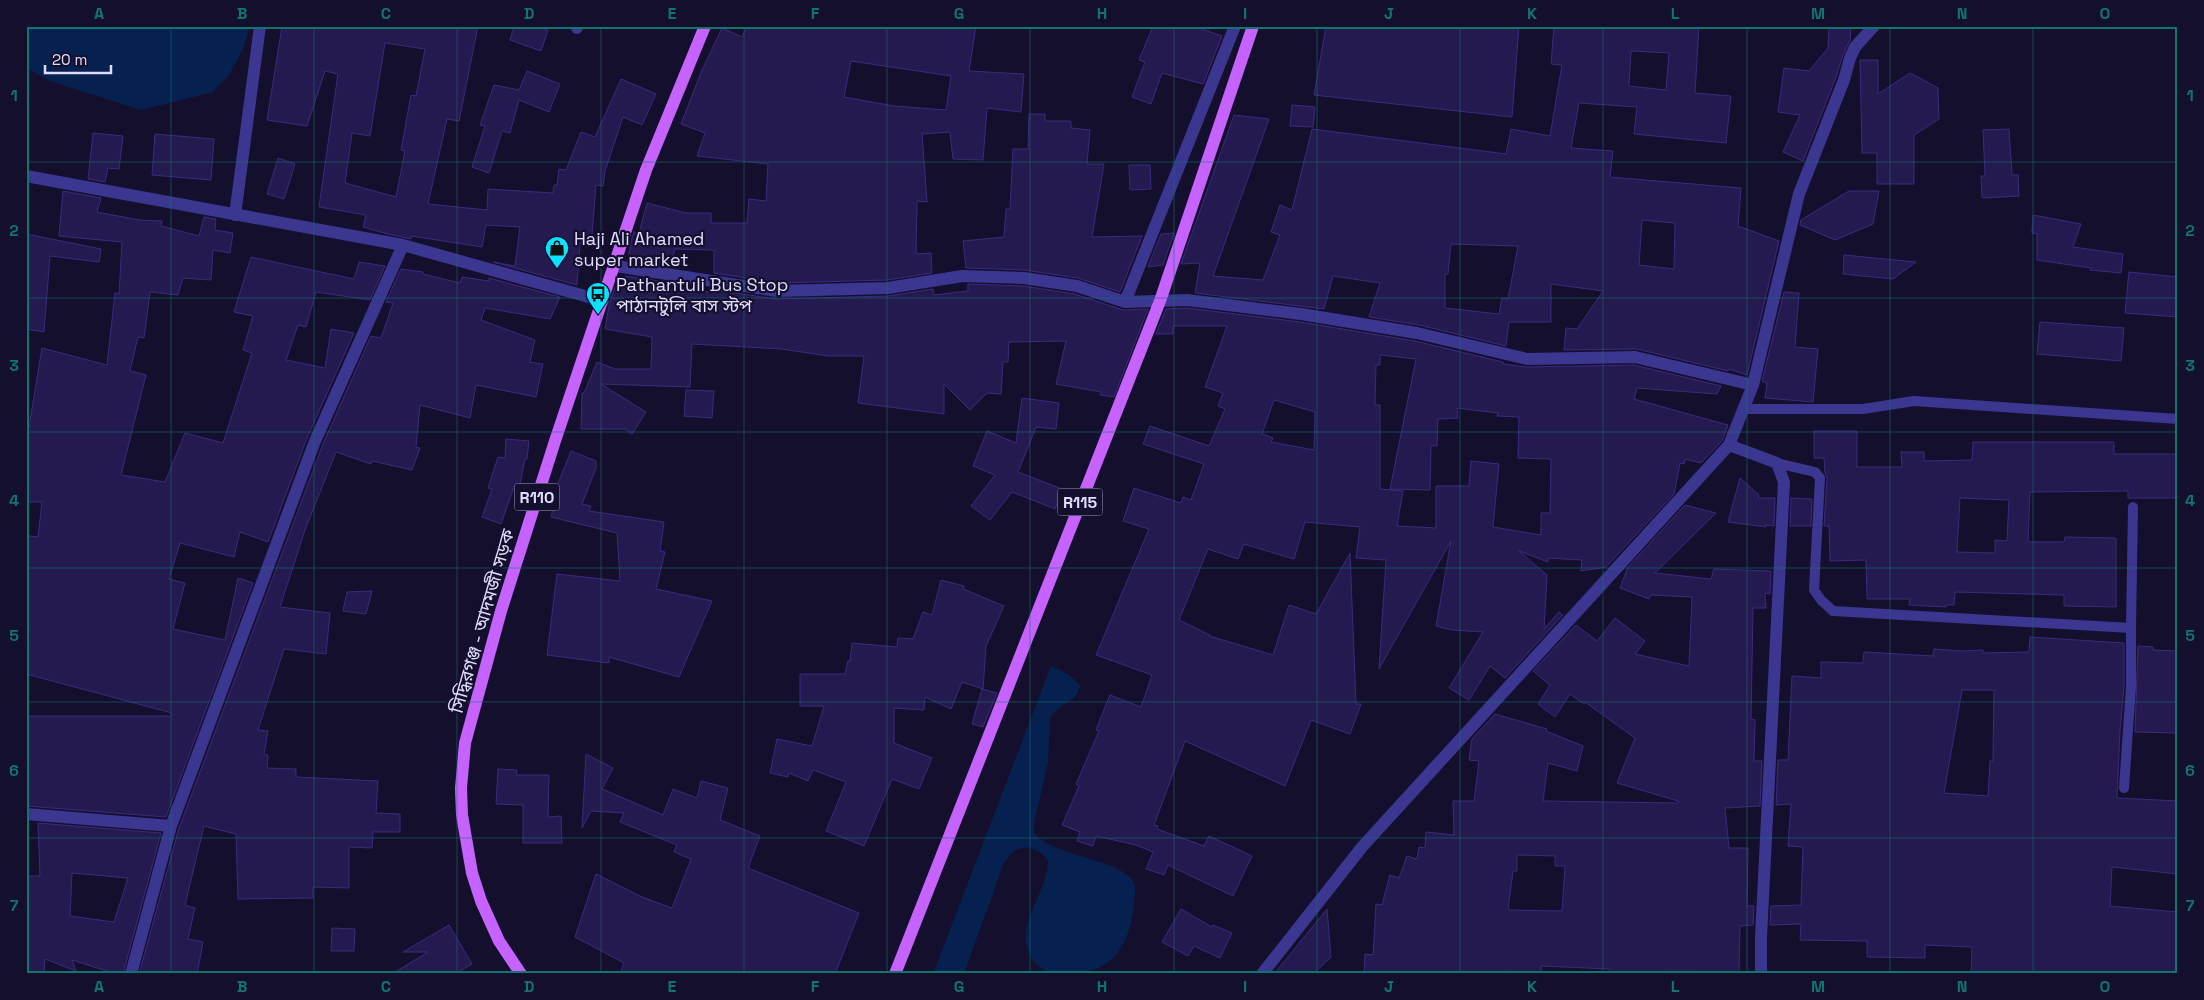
<svg xmlns="http://www.w3.org/2000/svg" width="2204" height="1000" viewBox="0 0 2204 1000" font-family="'Space Grotesk','Noto Sans Bengali',sans-serif">
<style>
.water{fill:#062050}
.building{fill:#251a50;stroke:#3b2a7e;fill-rule:evenodd}
.lines{fill:none;stroke-linecap:round;stroke-linejoin:round}
.lane{stroke:#3b3690;stroke-width:10}
.street{stroke:#3b3690;stroke-width:12}
.primary{stroke:#c663ff;stroke-width:12}
.grid{fill:none;stroke:#0f766e;stroke-width:1;stroke-opacity:0.55}
.labels{text-anchor:middle;dominant-baseline:central;stroke-width:4.5;stroke-linejoin:round;paint-order:stroke}
.shield{fill:#150f2e;stroke:#a39ec0;stroke-width:1}
.shield-label{font-size:16px;font-weight:bold;fill:#e0dcff}
.poi-label{font-size:18px;fill:#e0dcff;stroke:#150f2e;text-anchor:start}
.street-label{font-size:18px;fill:#e0dcff;stroke:#150f2e}
.neatline{fill:none;stroke:#0f766e;stroke-width:2}
.grid-label{font-size:16px;text-anchor:middle;font-weight:bold;fill:#0f766e}
</style>
<rect width="100%" height="100%" fill="#150f2e"/>
<path class="water" d="M26,26h224l-7,23 -14,26 -16,17 -72,18 -91,-29 -23,-13z
M1051,666l17,8 12,11c-2,19 -24,18 -30,34l-2,44 -14,60v10c20,25 88,25 100,50 3,6 0,16 0,23 -6,44 -23,68 -70,68 -12,0 -25,-4 -32,-15 -20,-32 16,-66 16,-98 -8,-14 -27,-19 -38,-6 -9,10 -13,27 -17,39 -10,27 -20,53 -29,80h-31z"/>
<path class="building" d="M282,26h196l-19,95 -12,-2 -19,85 59,6 1,-21 65,4 1,-8h3l2,-16 7,1 15,-38 14,5 26,-58 35,15 -14,31 -19,-8 -18,54 -2,15 -7,-1 -4,50 -11,-1 -4,51 -84,-23 22,4 5,-39 -34,-2 -4,22 -71,-11v3l-27,-6 -21,-6 3,-12 -47,-8 19,-133 -13,-3 -18,55 -40,-6zM385,43l40,6 -9,47 -5,-1 -10,55 4,1 -9,46 -51,-14 7,-50 18,3z
M514,26h24l10,4 -7,21 -31,-11z
M747,26h229l-7,45 55,3 -3,38 -34,-4 -4,52 -30,-1 -3,-27 -28,2 5,68 -10,-1 -1,53 15,-1 1,20 -45,7 -109,3 -64,-10v-23l-39,-1 -5,17 -42,-6 4,-22 2,-6 5,1 8,-30 39,10h25v10h36l2,-24 17,2 2,-37 -71,-8 8,-23 -24,-9 21,-54 20,-42 20,9zM851,61l100,15 -5,34 -52,-4 -50,-9z
M1153,26h40l29,10 -19,48 -41,-11 -11,31 -19,-7 13,-35 -6,-2z
M1326,26h193l-7,91 -198,-22z
M1554,26h145l-4,67 36,3 -5,47 -92,-9 3,-27 -58,-4 -8,45 42,3 -3,26 131,11 -3,38 41,15 -32,134 -18,-6 -1,2 -91,-22 -73,1 2,-22 11,1 26,-38 -52,-7v38h-42l-3,24 -87,-21 -50,-8 11,-34 -47,-7 -9,33 -129,-16 5,-30 -19,1 53,-149 35,4 -56,157 50,4 17,-45 -9,-3 9,-27 12,5 20,-81 194,25 5,-25 39,7 12,-71 -11,-1zM1631,51l38,2 -3,37 -37,-4zM1642,220l33,3 -1,46 -35,-4zM1451,244l67,2 -10,53 -6,-1 -3,16 -54,-6v-34h3z
M1829,26h22l-1,14 -7,15 -7,22 -33,84 -20,-9 17,-37 -22,-3 6,-44 25,3 19,-23z
M1860,60h18v34l32,-21 28,15 1,31 -25,16v49h-37v-31h-15z
M527,71l33,13 -11,28 -30,-12 -9,33 -8,-2 -13,42 -17,-6 13,-41 -5,-1 14,-40 25,5z
M1292,105l23,2 -2,20 -23,-1z
M1029,114h16v7h26v7l19,2 -3,34h17l-12,73 50,-1 -22,56 -42,-14 -54,-8 -58,-2 -3,-27 41,-4 2,-28h4l3,-60h15z
M2009,129l3,46h6l1,21 -37,2 -1,-22h4l-2,-46z
M93,133l30,3 -4,33 -11,-1 -3,14 -17,-3z
M155,134l59,5 -3,41 -59,-5z
M278,158l17,6 -11,35 -17,-5z
M1129,165h21l1,24 -21,1z
M63,191l38,7 -4,14 42,8 23,1 -1,5 38,10 5,-19 12,2 -1,11 18,3 -3,20 -17,-3 -2,30 -28,-2 -5,17 -28,-3 -6,46 -6,-1 -8,34 16,4 -25,100 44,7 20,-49 38,10 29,-90 -9,-3 10,-34 -19,-4 17,-55 103,22 5,-17 26,4 -15,34 -54,-8 -10,35 -8,-2 -12,35 39,8 6,-39 23,4 -47,105 -39,104 -28,-10 -6,25 -54,-14 -11,36 16,4 -12,46 52,11 13,-62 15,5 -87,234 -140,-11v-90h145l1,-3 -146,-39v-122l3,-16 9,1 4,-35h-16v-57l16,-97 65,17 8,-72 4,1 3,-52 -63,-6z
M1849,191h30l-6,33 -38,16 -35,-15 1,-5z
M2033,215l48,9 -8,23 50,7 -2,19 -31,-3 1,-2 -54,-8v-26l-5,-1z
M1174,233l-11,32 -15,2 13,-33z
M26,234l75,15 -2,13 -49,-6 -6,76 -18,-3z
M1844,255l72,7 -23,17 -50,-5z
M401,269l22,3v2l37,9 2,-6 27,4v-3l71,19 -10,22 -65,-11 -4,12 54,20 -5,22 13,2 -7,33 -60,-12 -6,33 -50,-13 -4,42 4,1 -8,22 -40,-9 -1,3 -35,-12 -31,78 -25,77 50,6 -4,41 -42,-5 -26,81 10,1 -4,23 4,1 -1,13 29,1v8l82,4 -2,32 24,1v18h-27l-1,16 -23,-1v41l-36,-1v11l-75,1 -2,-65 -32,-8 -19,79 10,3 -7,31 15,3 -6,32h-58l40,-146 144,-384 48,-108 10,2 12,-35 -7,-1z
M2129,272l49,5v40l-53,-4z
M625,276l41,6 -2,7 50,3v-2l63,9 111,-3 45,-7 1,6 34,-4v-7l55,2 52,8 48,16 25,-1 -34,88 -14,-2 1,-3 -45,-8 10,-43 -57,1 -1,20h-5l-2,32 -14,-1 -17,17 -26,-26v30l-86,-11 6,-47h-36l-46,-7 -90,-5 -2,43 -89,-3 45,28 -14,22 -7,-5h-44l1,-36h2l13,-31 18,7h36l1,-32 -47,-8 4,-23 6,-19 7,2z
M1784,292l15,1 -4,54 23,2 -5,53 -48,-4 2,-15 -5,-2z
M1187,308l113,14 115,19 88,21v2l24,3 107,-2 87,21 -4,8 -80,-6 -3,11 94,26 -6,16 -21,22 -16,-4 -1,5 -4,-1 -6,31 -68,73 -25,4 1,-11 -34,-2v4l-29,-11 28,24 -3,54 15,-17 4,3 -58,63 -15,-12 -21,34 -20,-12 34,-56 -31,-2 -16,-4 15,-85 -72,128 7,-109 -30,-2 4,-31 -55,-5 -11,37 -50,-15 -6,15 -30,-10 -29,71 31,15 -1,1 64,19 16,-50 27,9 34,-61 6,151h5l-11,30 -39,-14 -26,66 -100,-45 -31,84 4,1 -1,3 47,17 5,-10 43,20 -19,40 -65,-31 -4,10 -18,-6 7,-17 -17,-7 -40,-9 -3,10 -16,-5 3,-9 -18,-7 17,-39 -3,-2 23,-53 -3,-1 14,-35 31,12 11,-32 -56,-20 53,-126 -26,-8 11,-33 47,15 2,-6 8,3 13,-36 -61,-20 7,-18 59,20 16,-37 -7,-3 5,-13 -18,-6 22,-61h-54v8h-17l10,-25zM1380,355l36,4 -26,130 40,1 1,-44h6l1,-27 20,-1 -1,-10 41,5 -1,3 22,1 -1,41 33,1 -1,54h-9v22l-48,-8 6,-63 -28,-3 -2,25h-33v42l-39,-2 6,-35 -23,-2v-84h-5l1,-40h4zM1274,400l41,12 -1,38 -43,-8 2,-4 -11,-4z
M2040,322l84,6 -3,33 -84,-7z
M686,390l28,1 -2,27 -28,-2z
M1022,398l37,5 -3,26 -20,-2 -18,45 44,17 -7,20 -43,-17 -22,28 -19,-14 24,-31 -22,-9 14,-35 29,12z
M1814,431h43v36h45l-1,-15h23v9l48,-1 1,-18h141v12h64v44h-50v-7l-98,1 -2,50h36l1,-5 51,1v69l-52,-1v-11l-109,-3 -1,13h-8v2l-37,-2 1,-6h-43l-1,-39 -36,1 -1,-35h-5l3,-48 -2,-5 -1,-15h-10zM1960,498l49,2 -2,41 -12,-1v13l-38,-1z
M506,439l23,2 -2,18h-2l-5,26 -5,-1 -14,40 -19,-7 10,-28 -4,-1 10,-31 7,1z
M571,451l25,10v7l-14,36 9,2 -2,5 75,11 -4,29 5,1 -9,37 56,12 -33,76 -70,-20v6l-62,-8 10,-81 63,7 -3,-48 -66,-16 8,-31h-2z
M1740,478l19,17 -1,3h17l-1,28 -8,-1v2l-38,-5z
M1791,498l21,1 -1,27h-21z
M1685,505l31,8 -61,60 56,6 3,-10 57,2 -1,23 -5,-1 1,15h-13l-2,111 4,1 -1,41h8l-2,45 -35,2 4,40h19l-1,58h7l-1,19 -13,1 -1,48h-45v-3l-84,1v-3l-69,-3 1,8h-31v-3l-47,3h-100l1,-20 8,1 3,-51 6,1 8,-30 9,3 8,-22 10,3 2,-12 6,1 1,-16 28,3 -1,-34h21l5,-40 -10,-1 3,-21 23,-25 52,15 -1,2 37,15 -6,25 -29,-8 -5,38 135,2v-2l-61,-18 18,-45 -50,-36 -1,2 -14,-10 -15,23 -17,-13 12,-19 -17,-14 43,-46 21,16 18,-23 30,23 -10,13 54,12 3,-69 -41,-2 -2,4 -29,-11 8,-21zM1517,855l38,1v10h10l-3,45 -54,-1 5,-39h4z
M941,580l23,6 -1,3 41,17 -18,40 -3,43 -21,-7 -11,27 -26,-12 -1,13 -30,-2v35l38,15 -13,31 -27,-10 -28,67 -38,-15 20,-49 -33,-12 -5,11 -19,-8 -1,4 -18,-4 7,-34 35,7 12,-40h-24v-32h45l3,-13h2l2,-18 45,4 1,-9 15,1 10,-27 9,3z
M372,591l-6,23 -23,-3 4,-19z
M2030,637l94,6v43l-4,45 -3,67 61,3v73l-66,-7 -2,39 68,6v62h-207l1,-27 -47,-2v13l-58,-1v-16l-67,-1 1,-16 -31,1 1,-19 30,-1 2,-58 -15,-1 3,-42 -15,1 2,-45h10l4,-84 29,2v-16l42,1 1,-11 69,4 1,-7 29,2 20,-1v3l46,-1zM1962,690h32l-1,71h-3l-2,35 -44,-3z
M2138,646l15,1v3l25,1v82l-43,-1z
M982,689l15,4 -14,34 -11,-3z
M586,754l27,14 -11,21 61,26 10,-26 24,9 4,-17 27,7 -8,32 40,16 -12,32 111,45 -24,61h-215l4,-11 -49,-26 21,-63 46,23 30,11 19,-49 -17,-7 3,-7 -57,-23 4,-9 -33,-2 -9,17z
M498,769l19,1 -1,5h33l-1,42 13,-1 1,27h-39v-38l-27,-1z
M38,823l123,10 -38,141h-7l-44,-14 4,11 -31,-12 -1,15h-18v-98h14zM72,873l56,5 -14,44 -44,-6z
M1181,909l31,18 1,-2 19,8 -12,25 -26,-12 -6,10 -26,-14z
M1327,909l4,48 -18,17h-39z
M449,925l23,39 -17,10h-63l36,-22h-25z
M332,928l23,1 -1,22h-23z"/>
<g class="lines">
<path class="lane" d="M1744,409h119l51,-8 264,18
M1777,463l38,9 5,6 -6,112 7,10 12,11 298,17v58l-7,102
M2131,628l2,-121"/>
<path class="street" d="M577,28v-2
M26,176l377,69 200,56
M235,215l25,-189
M615,266l162,25 111,-3 74,-12 62,2 53,8 48,16 62,-2 114,14 116,19 110,26 108,-2 118,28 -24,60
M1125,302l110,-276
M1753,385l46,-191 45,-114 6,-22 5,-11 19,-21
M26,814l145,12
M131,974l40,-148 144,-385 88,-196
M1262,974l100,-127 367,-402 48,18 7,19 -23,455v37"/>
<path class="primary" d="M521,974l-22,-33 -18,-40 -9,-28 -10,-58 -1,-27 4,-45 36,-132 54,-170 91,-271 59,-144
M895,974l265,-673 93,-275"/>
</g>
<path class="grid" d="M171,26v948M314,26v948M457,26v948M601,26v948M744,26v948M887,26v948M1030,26v948M1174,26v948M1317,26v948M1460,26v948M1603,26v948M1747,26v948M1890,26v948M2033,26v948M26,162h2152M26,298h2152M26,432h2152M26,568h2152M26,702h2152M26,838h2152"/>
<defs>
<g id="shop-pin" transform="scale(1.25)"><path d="M0 17L-7.5 6A9.5 9.5 0 1 1 7.5 6Z" fill="#08e4ff" stroke="#150f2e"/><path d="M-5-2.5h2.3a2.7 3.5 0 0 1 5.4 0H5L5.5 6h-11ZM-1.5-2.5h3a1.5 2.3 0 0 0-3 0Z" fill="#111"/></g>
<g id="bus-pin" transform="scale(1.25)"><path d="M0 17L-7.5 6A9.5 9.5 0 1 1 7.5 6Z" fill="#08e4ff" stroke="#150f2e"/><path d="M-5-6H5V4H4V6H2V4H-2V6H-4V4H-5ZM-3.5-4V0h7V-4ZM-3.5 1.2v1.5H-2V1.2ZM2 1.2v1.5H3.5V1.2Z" fill="#111"/></g>
</defs>
<g fill-rule="evenodd">
<use href="#shop-pin" x="557" y="248"/>
<use href="#bus-pin" x="598" y="294"/>
</g>
<g class="labels">
<g class="shield">
<rect x="514.5" y="483.5" width="45" height="27" rx="4"/>
<rect x="1057.5" y="488.5" width="45" height="27" rx="4"/>
</g>
<g class="shield-label">
<text x="537" y="497">R110</text>
<text x="1080" y="502">R115</text>
</g>
<g class="poi-label">
<text x="574" y="238">Haji Ali Ahamed<tspan x="574" dy="21">super market</tspan></text>
<text x="616" y="284">Pathantuli Bus Stop<tspan x="616" dy="21">পাঠানটুলি বাস স্টপ</tspan></text>
</g>
<g class="street-label">
<text transform="translate(482 621) rotate(-74)">সিদ্ধিরগঞ্জ - আদমজী সড়ক</text>
</g>
</g>
<rect width="2204" height="1000" fill="none" stroke="#150f2e" stroke-width="55"/>
<path d="M45 65v8h66v-8" fill="none" stroke="#e0dcff" stroke-width="2.5"/>
<text x="52" y="65" font-size="15" fill="#e0dcff" stroke="#150f2e" stroke-width="4" paint-order="stroke">20 m</text>
<rect x="28" y="28" width="2148" height="944" class="neatline"/>
<g class="grid-label">
<text x="99" y="19">A</text>
<text x="242" y="19">B</text>
<text x="386" y="19">C</text>
<text x="529" y="19">D</text>
<text x="672" y="19">E</text>
<text x="815" y="19">F</text>
<text x="959" y="19">G</text>
<text x="1102" y="19">H</text>
<text x="1245" y="19">I</text>
<text x="1389" y="19">J</text>
<text x="1532" y="19">K</text>
<text x="1675" y="19">L</text>
<text x="1818" y="19">M</text>
<text x="1962" y="19">N</text>
<text x="2105" y="19">O</text>
<text x="14" y="101">1</text>
<text x="2190" y="101">1</text>
<text x="14" y="236">2</text>
<text x="2190" y="236">2</text>
<text x="14" y="371">3</text>
<text x="2190" y="371">3</text>
<text x="14" y="506">4</text>
<text x="2190" y="506">4</text>
<text x="14" y="641">5</text>
<text x="2190" y="641">5</text>
<text x="14" y="776">6</text>
<text x="2190" y="776">6</text>
<text x="14" y="911">7</text>
<text x="2190" y="911">7</text>
<text x="99" y="992">A</text>
<text x="242" y="992">B</text>
<text x="386" y="992">C</text>
<text x="529" y="992">D</text>
<text x="672" y="992">E</text>
<text x="815" y="992">F</text>
<text x="959" y="992">G</text>
<text x="1102" y="992">H</text>
<text x="1245" y="992">I</text>
<text x="1389" y="992">J</text>
<text x="1532" y="992">K</text>
<text x="1675" y="992">L</text>
<text x="1818" y="992">M</text>
<text x="1962" y="992">N</text>
<text x="2105" y="992">O</text>
</g>
</svg>
